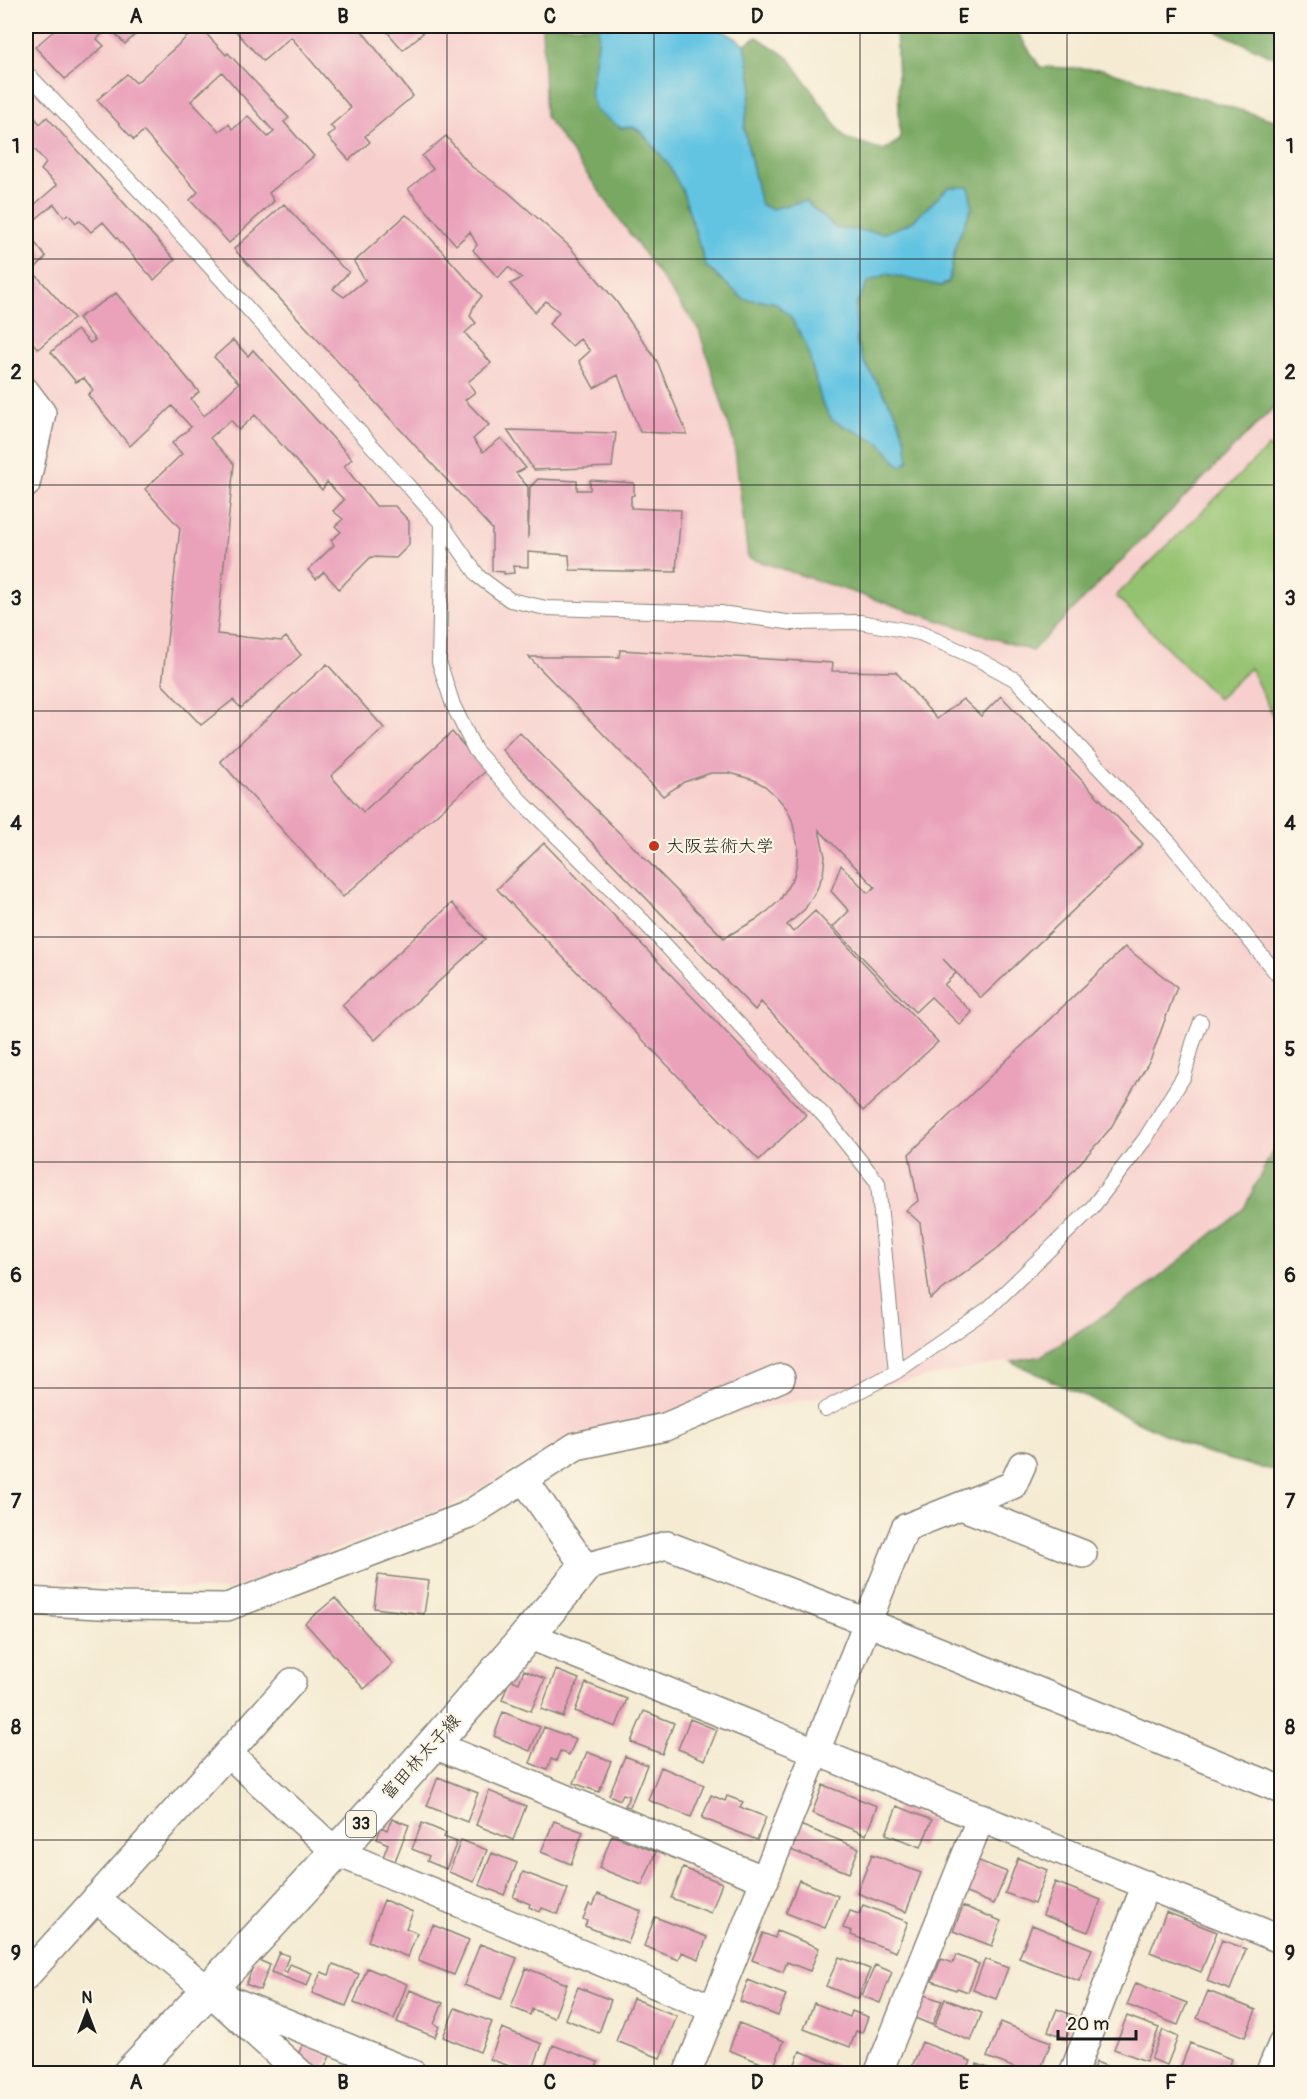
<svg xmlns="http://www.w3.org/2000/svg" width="1307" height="2099" viewBox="0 0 1307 2099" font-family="Pangolin,'Klee One',sans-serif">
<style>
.built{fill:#f7d0cd}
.green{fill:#95c270;stroke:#586f46;stroke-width:1.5}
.forest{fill:#78a862;stroke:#4a623f;stroke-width:1.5}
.water{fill:#64c4e2;stroke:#40707f;stroke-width:1.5}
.building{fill:#eaa2bb;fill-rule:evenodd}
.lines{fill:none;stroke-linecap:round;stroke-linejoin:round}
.service-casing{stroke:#888478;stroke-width:16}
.minor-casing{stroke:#888478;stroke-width:30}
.primary-casing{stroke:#888478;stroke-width:36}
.service{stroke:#fff;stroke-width:14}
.minor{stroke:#fff;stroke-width:27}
.primary{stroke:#fff;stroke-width:33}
.grid{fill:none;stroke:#1c1c1c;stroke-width:1.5;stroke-opacity:0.55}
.poi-dot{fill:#c8321e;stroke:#fcf5e5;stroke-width:2}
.labels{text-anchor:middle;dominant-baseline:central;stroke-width:4.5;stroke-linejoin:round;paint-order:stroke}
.shield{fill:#fcf5e5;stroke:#5f5d58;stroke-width:1.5}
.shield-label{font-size:16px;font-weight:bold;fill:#1c1c1c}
.poi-label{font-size:18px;fill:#1c1c1c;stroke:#fcf5e5;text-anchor:start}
.street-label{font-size:18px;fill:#1c1c1c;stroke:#fcf5e5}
.neatline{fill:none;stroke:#1c1c1c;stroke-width:2}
.grid-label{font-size:20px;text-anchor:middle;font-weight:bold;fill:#1c1c1c}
</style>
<rect width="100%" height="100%" fill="#fcf5e5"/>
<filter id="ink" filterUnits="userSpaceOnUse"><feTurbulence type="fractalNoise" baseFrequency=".0167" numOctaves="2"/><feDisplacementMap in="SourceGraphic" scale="12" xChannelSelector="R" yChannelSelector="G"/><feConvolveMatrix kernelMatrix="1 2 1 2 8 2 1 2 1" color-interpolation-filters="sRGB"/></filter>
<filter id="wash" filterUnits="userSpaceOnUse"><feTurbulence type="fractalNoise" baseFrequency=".008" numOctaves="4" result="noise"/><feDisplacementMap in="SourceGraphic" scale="24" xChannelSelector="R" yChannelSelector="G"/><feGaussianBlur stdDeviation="1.35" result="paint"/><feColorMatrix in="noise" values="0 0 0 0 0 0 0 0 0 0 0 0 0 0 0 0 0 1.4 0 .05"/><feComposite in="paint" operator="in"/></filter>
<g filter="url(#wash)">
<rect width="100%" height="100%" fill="#f5ebd3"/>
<path class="built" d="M26,26h516l4,91 153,213 35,112 14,116 533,-222 1,798 -38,74 -98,80 -105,68 -488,91 -103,59 -223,85 -201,-10v-1056l30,-113 -30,-33z"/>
<path class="green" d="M1269,446l13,13 -1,274 -31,-65 -32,31 -102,-103z"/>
<path class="forest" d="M542,26h57l-1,17 35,84 9,6 26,31 15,28 23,74 38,33 30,3 16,14 16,28 16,59 10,17 48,23 21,23 -5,-53 -32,-51 -7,-19 -1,-38 12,-23 19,-8 54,12 8,-4 7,-39 16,-36 -23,-20 -37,35 -27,11 -49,-5 -31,-27 -34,8 -10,-4 -17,-77 8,-45 -7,-39 12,-7 32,21 56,80 39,12 16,-10 -4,-114h119l3,7 22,34 62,2 179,53v278l-249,251 -284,-93 -14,-116 -35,-112 -153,-213z
M1213,26h68v37l-3,-4 -60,-27z
M1281,1134v336l-21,-2 -58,-16 -190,-90 29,-6 105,-68 98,-80z"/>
<path class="water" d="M599,26h116l30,18 7,39 -8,45 17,77 10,4 34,-8 31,27 49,5 27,-11 37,-35h20l3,20 -16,36 -7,38 -8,5 -54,-12 -19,8 -12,23 1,38 7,19 32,51 10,28 3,19 -8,7 -21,-24 -48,-23 -10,-17 -16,-59 -16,-28 -16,-14 -30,-3 -38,-33 -23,-74 -15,-28 -26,-32 -9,-5 -12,1 -25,-17 -6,-18 8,-50z"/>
<g id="blocks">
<path class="building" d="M53,26h92l-20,18 -16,-17 -12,12 7,7 -39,33 -30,-32 21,-18z
M199,26l27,29 2,-2 61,65 -5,4 30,34 -45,37 5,8 -45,42 -39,-43 8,-8 -55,-61 -9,9 -37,-40 30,-26 9,9zM222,72l52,60 -6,5 -20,-21 -14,12 -2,1 -3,-5 -10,7 -28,-30z
M231,26h127l55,70 -48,40 5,6 -21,18 -21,-23 7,-7 -5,-4 21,-18 -60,-71 -28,24z
M382,26h35l6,7 -20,17z
M26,107l14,17 7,-7 128,143 -21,20 -51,-58 -12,10 -12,-12 -3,3 -8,-9 -4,3 -10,-13 -28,23v-15l31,-27 -16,-15 5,-7 -20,-24z
M446,136l26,31 36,25 60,53 48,56 41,60 30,73 -47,-2 -22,-57 -24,13 -15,-27 11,-10 -10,-12 -8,7 -23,-22 10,-12 -13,-11 -11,11 -25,-28 12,-6 -14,-11 -10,11 -25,-28 4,-5 -7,-13 -14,13 -48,-56 25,-20 -11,-13z
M284,204l58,63 7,5 -16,17 11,8 21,-17 -11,-18 52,-47 11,8 65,73 -8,10 -4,10 6,7 -11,10 26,30 -23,19 7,10 -10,8 24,25 -16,14 10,13 18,-14 25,30 -10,5 12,14v52l2,-52 8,-8 39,2v9h13v-10l44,3v12l-3,1v12l50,2 -5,62 -106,-2 -1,-15 -41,-3v15l-15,-1 1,7 -10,1v-2l-12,-1v-42l-258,-280z
M26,231l20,26 -20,21z
M37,276l37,42 -36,31 -12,-14v-48z
M116,293l83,99 -8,7 13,17 35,-33 -25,-26 19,-17 15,16 5,-6 99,109 -8,7 32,40h19l14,15v24l-13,13 -25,-1 -32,32 -15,-17 -8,7 -8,-9 26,-25 -3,-5 10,-8 -6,-6 8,-7 -10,-8 11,-11 -17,-18 -5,8 -67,-75 -16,15 -8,-10 -21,18 24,26 -17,170 64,7 5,-4 15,18 -60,53 -8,-8 -32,25 -39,-41 18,-156 -35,-39 37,-35 -10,-11 19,-16 -19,-21 -42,40 -42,-51 5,-5 -9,-12 -8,4 -25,-30 26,-22 13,13 5,-3 -17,-22z
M507,430l109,3 -4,34 -78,3z
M620,650l213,13 -1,8 64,1 41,47 26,-20 18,17 20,-20 142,148 -162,154 -38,-39 13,14 -12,12 28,27 -12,13 -29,-28 -16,15 -82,-85 16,-16 -18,-20 10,-26 27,28 7,-6 -56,-57 6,26 -2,18 -6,15 -12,20 -18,16 6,7 22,-21 123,131 -75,69 -102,-109 -6,8 -253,-260 17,-18 205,206 33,-19 12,-9 11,-10 14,-24 3,-14 1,-15 -6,-27 -5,-11 -10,-12 -12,-11 -11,-6 -24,-7h-19l-27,9 -21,14 -134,-139h90z
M327,664l57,64 -53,48 32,36 89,-80 34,39 -143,126 -123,-136z
M544,843l262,272 -47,45 -262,-271z
M452,903l33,36 -110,101 -33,-35z
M1125,947l52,40 -26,71 -41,71 -60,68 -52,51 -68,51 -10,-76 -14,-13 12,-9 -9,-47z
M378,1575l51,6 -5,33 -50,-6z
M335,1598l58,66 -29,25 -59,-66z
M524,1670l21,9 -14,32 -29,-11 8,-21 9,4z
M556,1670l23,9 -16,38 -22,-8z
M586,1683l41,16 -11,28 -41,-16z
M644,1711l30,12 -12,31 -31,-12z
M503,1712l37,15 -10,24 -36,-15z
M690,1719l27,11 -12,30 -27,-11z
M544,1727l32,12 -7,16 -9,-4 -4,10 -5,-2 -4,11 -17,-7z
M587,1752l24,9 -12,31 -25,-9z
M625,1756l22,9 -17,42 -5,-1 4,-10 -6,-2 -3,6 -11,-5z
M661,1767l43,18 -13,32 -43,-17z
M438,1777l40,16 -11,29 -40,-16z
M823,1785l54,21 -11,29 -54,-22z
M489,1791l37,15 -13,34 -37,-15z
M711,1795l14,6 2,-5 16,6 -3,5 26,10 -9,23 -55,-22z
M897,1806l35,14 -11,27 -35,-13z
M392,1819l17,6 -14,36 -12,-4 5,-13 -11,-5 4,-12 6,3z
M554,1821l29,11 -12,32 -30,-12z
M422,1823l24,10 -2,4 13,5 -11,27 -19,-8 2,-5 -17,-7z
M800,1825l59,23 -10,25 -58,-23z
M612,1835l44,17 -14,33 -43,-17z
M461,1840l26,10 -13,32 -25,-10z
M492,1853l25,10 -13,32 -25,-10z
M872,1854l49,19 -15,39 -49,-19z
M1018,1858l29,12 -13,34 -29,-11z
M974,1859l33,13 -13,32 -33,-13z
M683,1868l39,15 -11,30 -40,-15z
M523,1872l45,17 -10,25 -16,-6 -2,4 -11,-5 1,-3 -17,-7z
M799,1880l39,16 -13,32 -39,-15z
M1055,1882l46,18 -13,32 -45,-17z
M598,1894l43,17 -13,32 -43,-17 2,-5 -4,-2 6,-15 4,2z
M384,1900l29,12 -7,16 11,5 -9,24 -40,-16z
M863,1905l45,17 -12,30 -45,-17 1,-4 -9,-3 7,-17 9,3z
M963,1906l38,15 -9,25 -39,-15z
M1166,1912l51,20 -16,40 -51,-20z
M655,1917l52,20 -8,22 -17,-7 -3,8 -35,-14z
M433,1925l36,15 -15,35 -36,-14z
M1032,1925l60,24 -13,32 -60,-23z
M777,1931l42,17 -9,23 -23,-9 -4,10 -31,-12 11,-27 12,5z
M1222,1940l24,9 -16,41 -23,-9z
M480,1944l37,14 -16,41 -37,-14z
M279,1952l10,4 -6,15 4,1 3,-8 22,9 -5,13 -36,-14z
M956,1955l23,9 -11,28 -11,-4 -1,2 -24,-9 9,-22 12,4z
M839,1957l31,12 -12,30 -32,-13z
M256,1959l14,6 -10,25 -14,-6z
M985,1959l23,9 -12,31 -23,-9z
M333,1964l26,10 -13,32 -34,-13 9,-21 8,3z
M875,1965l17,7 -12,31 -18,-7z
M367,1968l40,16 -13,35 -40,-16z
M526,1968l41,16 -13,34 -22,-9 -2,6 -19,-8z
M748,1980l38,15 -8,21 -38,-15z
M1136,1983l51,20 -9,22 -51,-20z
M578,1987l33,13 -12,33 -34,-14z
M410,1990l33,13 -9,21 5,2 -4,11 -38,-15z
M1208,1991l48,19 -11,27 -48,-19z
M924,1995l18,6 -10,24 -17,-7z
M633,1998l44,18 -17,42 -44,-17z
M945,1999l37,14 -11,28 -37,-15z
M814,2003l36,14 2,-6 16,6 -6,16 -6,-2 -6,16 -46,-18z
M455,2008l37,14 -12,30 -37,-15z
M1057,2009l18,7 -9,22 -18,-7z
M1127,2016l32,12 -13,33 -32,-12z
M1001,2022l50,20 -12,32h-9l-43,-17z
M739,2023l45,18 -11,27 -44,-18z
M502,2028l40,16 -11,30 -41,-15z
M1163,2030l15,7 -11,28 -16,-6z
M922,2042l49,19 -5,13h-57z
M1190,2043l41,16 -5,15h-48z
M303,2044l27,12 -8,17 -27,-12z
M553,2045l45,17 -4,12h-52z
M800,2051l47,19 -1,4h-55z
M1096,2062l28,11v1h-33z
M977,2064l25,9v1h-28z
M710,2067l16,6v1h-19z"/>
</g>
</g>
<g filter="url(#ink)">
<use href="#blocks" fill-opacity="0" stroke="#888478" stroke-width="1.5"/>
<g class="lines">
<g class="service-casing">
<path id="service" d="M26,72l149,156 228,252 39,44 37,53 31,23 36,8 174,5 74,10 66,-1 60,11 56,25 40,22 154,163 112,137
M442,524l-3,138 14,43 22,45 46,51 123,121 182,196 52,65 18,189
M825,1409l71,-37 93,-64 102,-99 54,-70 39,-63 9,-33 8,-21"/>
</g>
<g class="minor-casing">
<path id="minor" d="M26,392l16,21 -16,71
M524,1479l61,88 82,-22 200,77 415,168
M961,1506l122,48
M26,1601l92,5 109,1 239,-91 110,-70 89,-19 116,-49
M528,1635l754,305
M432,1744l333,136
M228,1753l108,99 376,156
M96,1898l113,93 92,83
M26,1976l266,-294
M228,1999l185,75
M687,2074l218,-546 108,-43 9,-20
M878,2074l103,-257
M1073,2074l73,-190
M1269,2074l13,-30"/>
</g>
<g class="primary-casing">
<path id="primary" d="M129,2074c157,-164 311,-332 456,-507"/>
</g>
<use href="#service" class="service"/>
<use href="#minor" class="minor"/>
<use href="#primary" class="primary"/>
</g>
</g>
<path class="grid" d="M240,26v2048M447,26v2048M654,26v2048M860,26v2048M1067,26v2048M26,259h1256M26,485h1256M26,711h1256M26,937h1256M26,1162h1256M26,1388h1256M26,1614h1256M26,1840h1256"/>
<circle class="poi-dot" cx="654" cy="846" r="6"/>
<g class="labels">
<rect class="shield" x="346" y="1811" width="30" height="26" rx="4.5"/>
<g class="shield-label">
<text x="361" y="1824">33</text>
</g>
<g class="poi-label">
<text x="666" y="846">大阪芸術大学</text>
</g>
<g class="street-label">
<text transform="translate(421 1757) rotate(-48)">富田林太子線</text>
</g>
</g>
<rect width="1307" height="2099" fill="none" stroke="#fcf5e5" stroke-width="66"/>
<g transform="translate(87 2012)" stroke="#fcf5e5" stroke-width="4.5" paint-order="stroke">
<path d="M0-4.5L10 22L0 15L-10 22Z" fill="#1c1c1c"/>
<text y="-9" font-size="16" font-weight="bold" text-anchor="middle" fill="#1c1c1c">N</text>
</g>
<path d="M1058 2030v9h78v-9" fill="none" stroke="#1c1c1c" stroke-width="3"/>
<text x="1067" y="2030" font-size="18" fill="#1c1c1c" stroke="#fcf5e5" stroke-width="4.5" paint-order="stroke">20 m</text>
<rect x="33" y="33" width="1241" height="2033" class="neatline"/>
<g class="grid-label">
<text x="136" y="23">A</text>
<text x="343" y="23">B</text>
<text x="550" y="23">C</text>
<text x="757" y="23">D</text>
<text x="964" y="23">E</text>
<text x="1171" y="23">F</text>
<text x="16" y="153">1</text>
<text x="1290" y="153">1</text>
<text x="16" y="379">2</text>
<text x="1290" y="379">2</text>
<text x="16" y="605">3</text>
<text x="1290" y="605">3</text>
<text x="16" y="830">4</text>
<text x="1290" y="830">4</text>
<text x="16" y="1056">5</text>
<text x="1290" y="1056">5</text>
<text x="16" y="1282">6</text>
<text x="1290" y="1282">6</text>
<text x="16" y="1508">7</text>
<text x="1290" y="1508">7</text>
<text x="16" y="1734">8</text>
<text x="1290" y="1734">8</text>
<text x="16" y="1960">9</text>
<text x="1290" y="1960">9</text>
<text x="136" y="2089">A</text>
<text x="343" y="2089">B</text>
<text x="550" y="2089">C</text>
<text x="757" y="2089">D</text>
<text x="964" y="2089">E</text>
<text x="1171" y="2089">F</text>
</g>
</svg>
